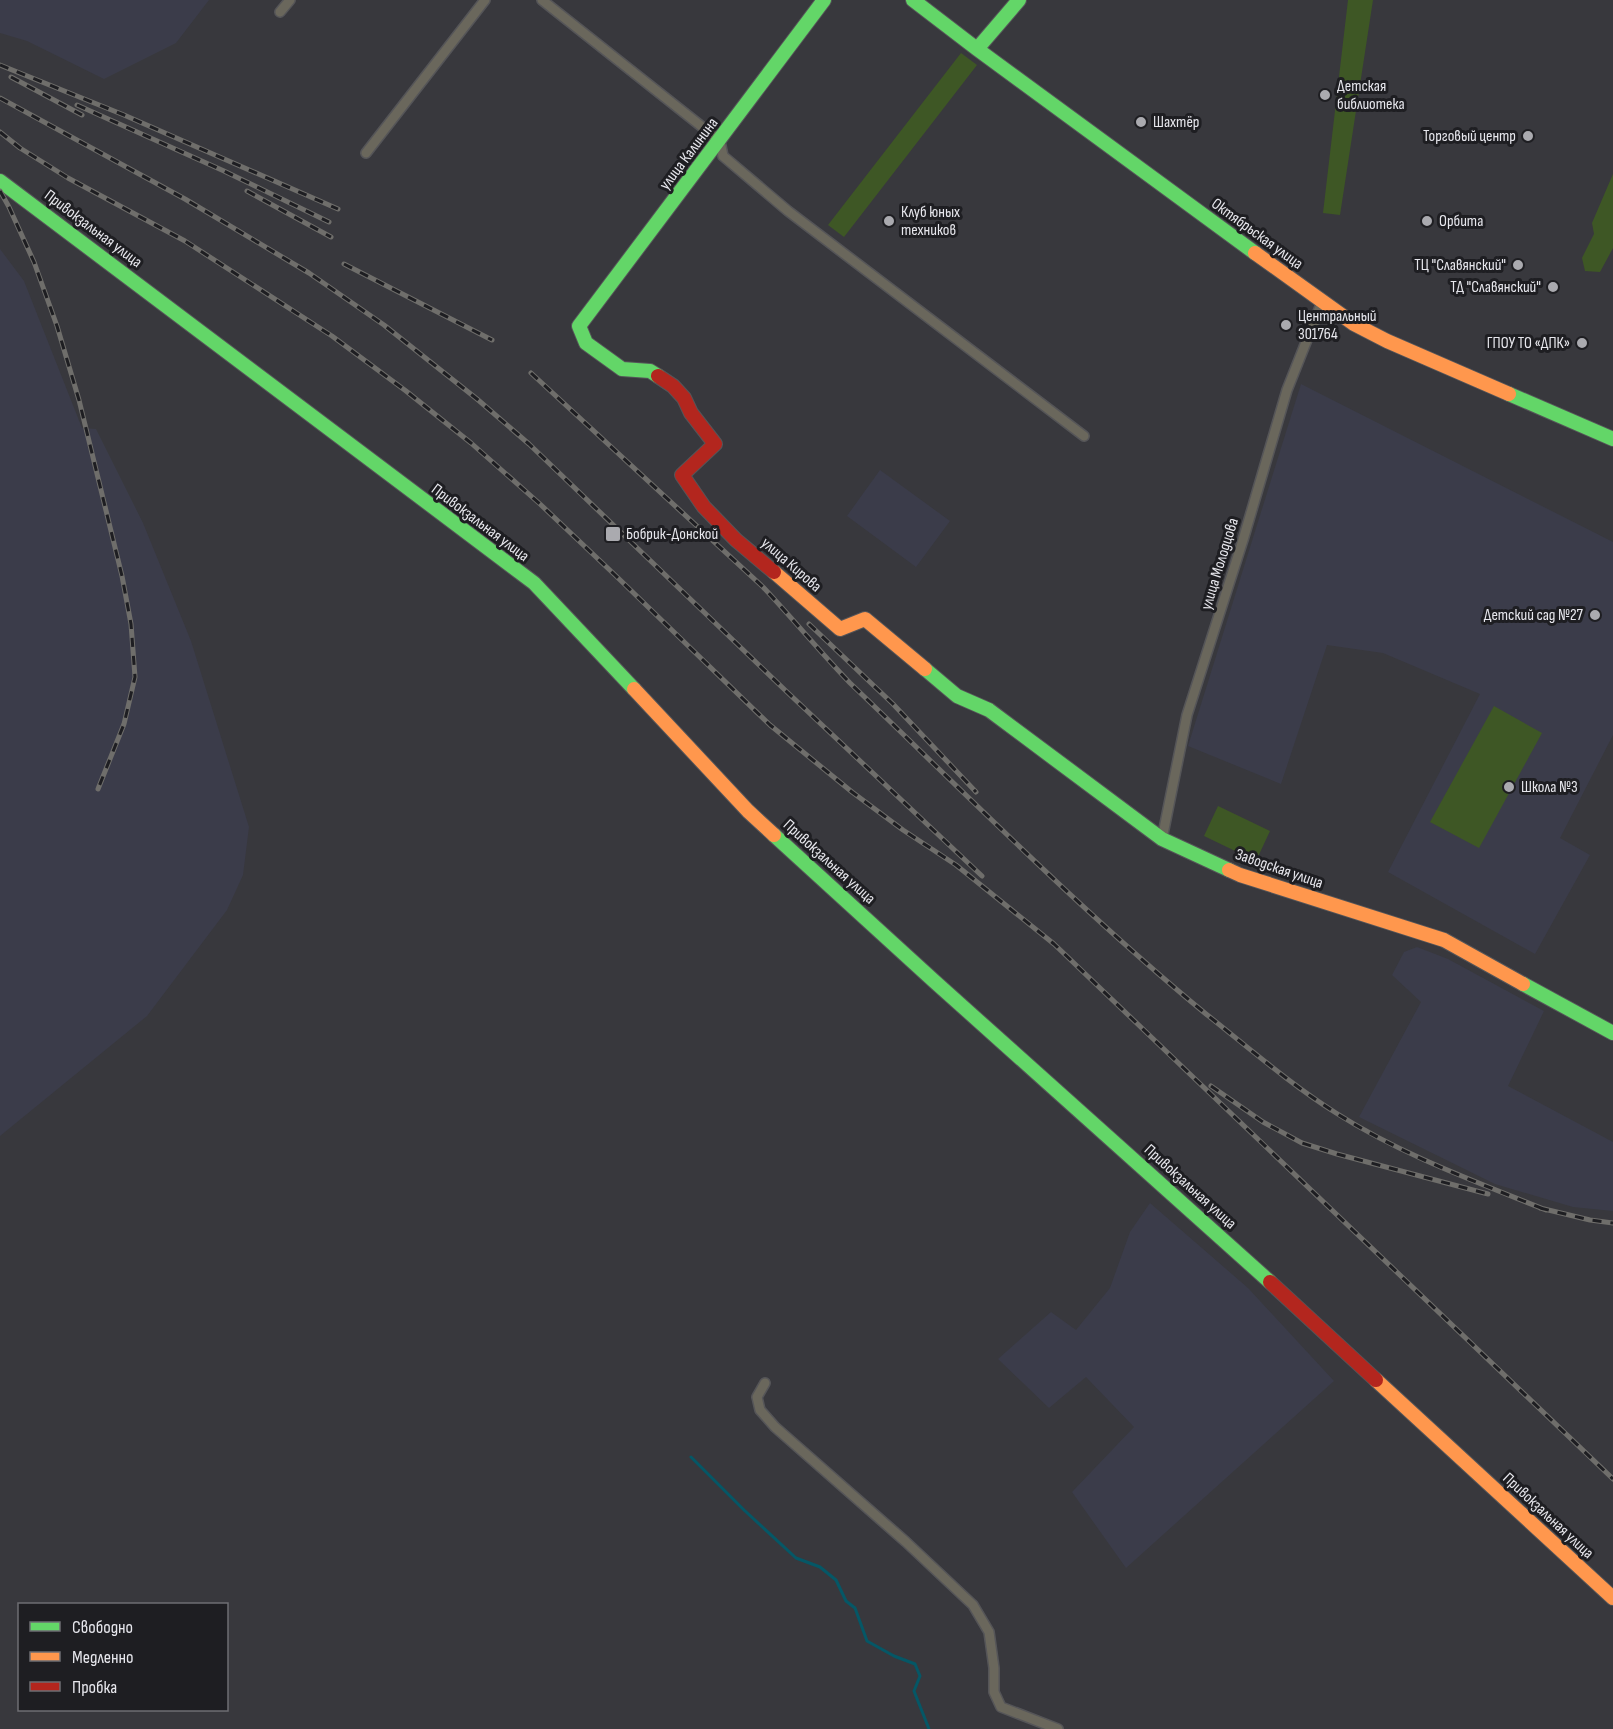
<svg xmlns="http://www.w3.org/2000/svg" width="1613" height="1729" viewBox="0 0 1613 1729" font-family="'Sofia Sans Condensed',sans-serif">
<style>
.built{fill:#3b3c4a}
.green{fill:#3e5725}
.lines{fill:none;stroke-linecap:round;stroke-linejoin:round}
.stream{stroke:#055766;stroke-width:3}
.street-casing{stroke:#555558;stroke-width:12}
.fast-casing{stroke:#555558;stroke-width:16}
.slow-casing{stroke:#555558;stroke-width:16}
.jam-casing{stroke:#555558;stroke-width:16}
.street{stroke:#6a675c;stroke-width:9}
.fast{stroke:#63d668;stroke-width:14}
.slow{stroke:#ff974d;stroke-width:14}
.jam{stroke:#b3261e;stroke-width:14}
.rail-casing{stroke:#6f6e6b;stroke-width:5}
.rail{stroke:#1e1e22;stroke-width:3;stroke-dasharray:9;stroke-linecap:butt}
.poi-dot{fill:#aaaaaf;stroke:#1e1e22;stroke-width:2}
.labels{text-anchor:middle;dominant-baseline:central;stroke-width:6;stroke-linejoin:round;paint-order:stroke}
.poi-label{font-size:16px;fill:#e7e7ed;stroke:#1e1e22;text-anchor:start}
.street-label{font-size:16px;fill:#e7e7ed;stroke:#1e1e22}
</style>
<rect width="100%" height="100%" fill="#38383d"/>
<path class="built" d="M0,0h209l-33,43 -72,36 -77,-38 -27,-8z
M0,249l24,32 58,147 14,1 47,94 48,118 58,186 -6,48 -16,35 -80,106 -147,120z
M1301,384l312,158v193l-53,103 30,17 -55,99 -147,-82 92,-178 -97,-41 -56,-8 -46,139 -93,-38z
M880,470l70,51 -34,46 -69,-51z
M1417,947l31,12 96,52 -36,75 105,56v69l-40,-4 -78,-23 -136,-67 62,-115 -29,-27 12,-23z
M1150,1203l98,85 86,93 -208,187 -54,-76 62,-65 -48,-50 -37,31 -51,-49 53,-47 25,18 34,-42 20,-56z"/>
<path class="green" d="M1348,0h25l-33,215 -17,-2z
M961,53l16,12 -133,172 -16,-12z
M1613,174v74l-13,24 -15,-1 -3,-13 12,-24 -2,-11z
M1494,706l48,27 -63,115 -49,-26z
M1218,806l52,25 -14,30 -52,-25z"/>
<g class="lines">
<path class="stream" d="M691,1457l53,53 52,48 24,9 16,13 10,21 9,7 12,33 27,15 21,8 5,12 -6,15 15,38"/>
<g class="street-casing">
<path id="street" d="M542,0l178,141 3,15 65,55 296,225
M280,12l10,-12
M366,153l119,-153
M1162,839l25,-124 56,-175 44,-150 35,-88
M765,1383l-8,14 3,13 15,17 131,115 67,63 16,27 5,36v24l7,15 57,22"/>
</g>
<g class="fast-casing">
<path id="fast" d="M913,0l64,49 278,204
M977,49l42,-49
M0,181l534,402 100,106
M658,376l-8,-5 -28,-2 -36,-26 -7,-17 245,-326
M1509,394l104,45
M925,669l32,27 32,14 173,129 67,31
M774,835l160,146 336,301
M1523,984l90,49"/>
</g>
<g class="slow-casing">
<path id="slow" d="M1255,253l99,71 33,17 122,53
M774,572l66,57 25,-10 60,50
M634,689l114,122 26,24
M1229,870l11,5 204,65 79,44
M1376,1380l237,218"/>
</g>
<g class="jam-casing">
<path id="jam" d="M658,376l15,10 11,12 7,15 24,31 -33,31 22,32 32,33 38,32
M1270,1282l106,98"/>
</g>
<use href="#street" class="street"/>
<use href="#fast" class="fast"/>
<use href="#slow" class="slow"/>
<use href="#jam" class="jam"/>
<g class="rail-casing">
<path id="rail" d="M0,65l124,50 214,94
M11,77l71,38
M0,98l185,101 124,74 75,52 93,74 52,45 257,247 196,185
M77,105l147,66 105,51
M0,132l20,16 48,30 117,63 147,95 74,55 65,52 69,61 75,71 155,150 82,67 51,38 53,35 98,79 559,535
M0,191l9,16 25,55 23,64 22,74 43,176 9,48 4,53 -11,47 -26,65
M247,191l84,46
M344,264l148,76
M531,373l232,214c30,32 57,65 87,96 117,112 231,228 356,331 43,34 84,70 130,99 66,42 138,68 210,97
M809,624l84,80 83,88
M1211,1086l52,36 39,21 35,11 151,40
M1540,1208l50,12 23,3"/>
</g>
<use href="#rail" class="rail"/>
</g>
<g class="poi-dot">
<circle cx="1325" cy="95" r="6"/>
<circle cx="1141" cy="122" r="6"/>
<circle cx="1528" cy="136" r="6"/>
<circle cx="889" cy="221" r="6"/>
<circle cx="1427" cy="221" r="6"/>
<circle cx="1518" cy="265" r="6"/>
<circle cx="1553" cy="287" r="6"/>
<circle cx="1286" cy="325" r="6"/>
<circle cx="1582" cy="343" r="6"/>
<rect x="605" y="526" width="16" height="16" rx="3"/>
<circle cx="1595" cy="615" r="6"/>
<circle cx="1509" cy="787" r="6"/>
</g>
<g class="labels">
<g class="poi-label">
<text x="1337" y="86">Детская<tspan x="1337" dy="18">библиотека</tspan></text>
<text x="1153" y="122">Шахтёр</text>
<text x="1516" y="136" text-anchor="end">Торговый центр</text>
<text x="901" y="212">Клуб юных<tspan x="901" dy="18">техников</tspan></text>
<text x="1439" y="221">Орбита</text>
<text x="1506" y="265" text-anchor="end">ТЦ "Славянский"</text>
<text x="1541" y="287" text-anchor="end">ТД "Славянский"</text>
<text x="1298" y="316">Центральный<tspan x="1298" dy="18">301764</tspan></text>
<text x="1570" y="343" text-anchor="end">ГПОУ ТО «ДПК»</text>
<text x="626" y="534">Бобрик-Донской</text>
<text x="1583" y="615" text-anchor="end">Детский сад №27</text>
<text x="1521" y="787">Школа №3</text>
</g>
<g class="street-label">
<text transform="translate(689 154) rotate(-53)">улица Калинина</text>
<text transform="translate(93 229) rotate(37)">Привокзальная улица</text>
<text transform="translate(1257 234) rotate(36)">Октябрьская улица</text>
<text transform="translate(480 523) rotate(37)">Привокзальная улица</text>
<text transform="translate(1220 564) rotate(-73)">улица Молодцова</text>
<text transform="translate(791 565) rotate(41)">улица Кирова</text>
<text transform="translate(829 862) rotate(42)">Привокзальная улица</text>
<text transform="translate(1279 869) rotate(19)">Заводская улица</text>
<text transform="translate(1190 1187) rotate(42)">Привокзальная улица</text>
<text transform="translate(1548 1516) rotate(43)">Привокзальная улица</text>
</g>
</g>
<rect x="18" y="1603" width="210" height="108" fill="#1e1e22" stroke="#6e6e73" stroke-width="1.5"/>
<rect x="30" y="1622" width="30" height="9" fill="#63d668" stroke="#6e6e73" stroke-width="1.5"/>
<text x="72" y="1633" font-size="18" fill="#e7e7ed">Свободно</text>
<rect x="30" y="1652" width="30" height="9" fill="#ff974d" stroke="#6e6e73" stroke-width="1.5"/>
<text x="72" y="1663" font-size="18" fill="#e7e7ed">Медленно</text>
<rect x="30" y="1682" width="30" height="9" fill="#b3261e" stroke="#6e6e73" stroke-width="1.5"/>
<text x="72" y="1693" font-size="18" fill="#e7e7ed">Пробка</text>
</svg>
